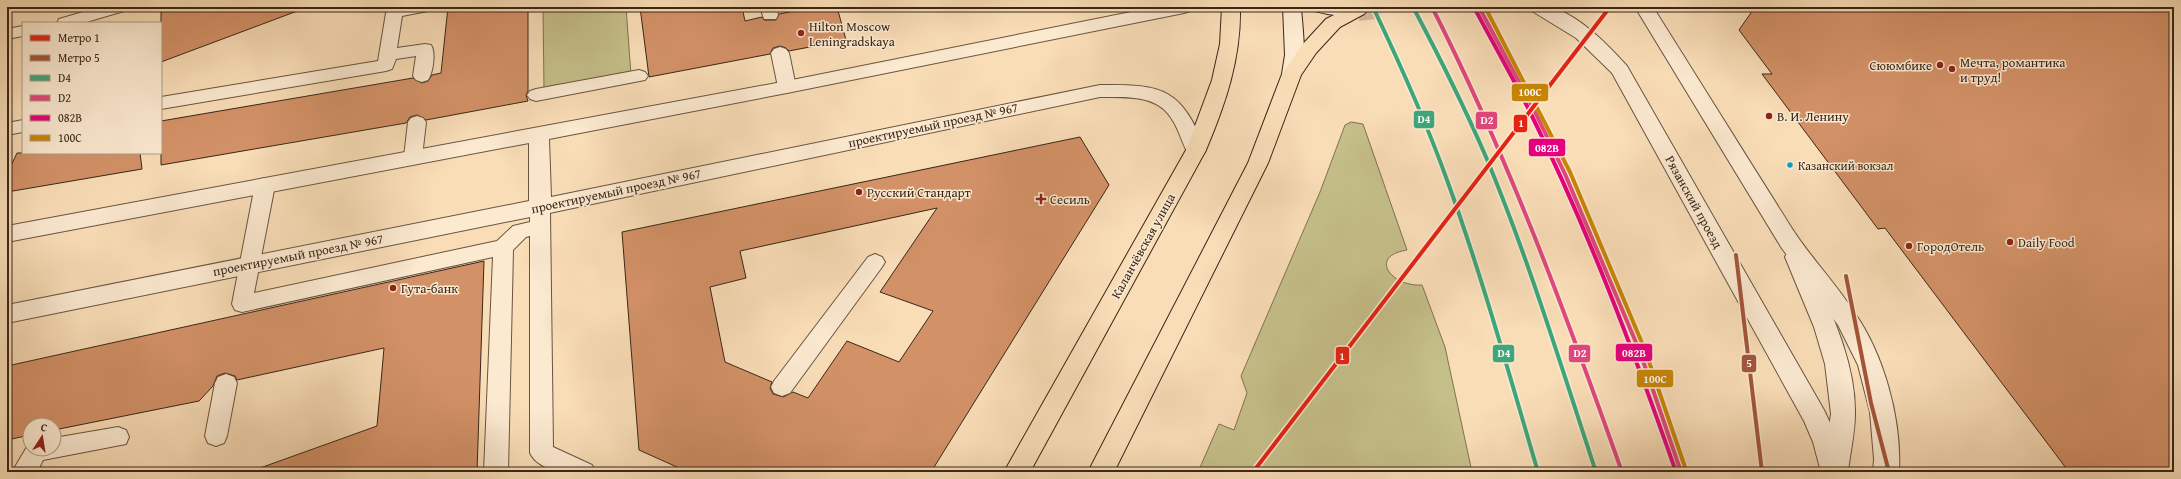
<svg xmlns="http://www.w3.org/2000/svg" width="2181" height="479" viewBox="0 0 2181 479" font-family="'Gentium Book Plus',serif">
<style>
.green{fill:#c5bf89;stroke:#7f7251}
.building{fill:#d39167;stroke:#392619;fill-rule:evenodd}
.lines{fill:none;stroke-linecap:round;stroke-linejoin:round}
.primary-tunnel{stroke:#d3b897;stroke-width:22;stroke-dasharray:22 11;stroke-linecap:butt}
.service-casing{stroke:#695440;stroke-width:2}
.minor-casing{stroke:#695440;stroke-width:2}
.tertiary-casing{stroke:#695440;stroke-width:2}
.secondary-casing{stroke:#392619;stroke-width:2}
.primary-casing{stroke:#392619;stroke-width:2}
.service{fill:#fbe9d0;fill-rule:evenodd}
.minor{fill:#fbe9d0;fill-rule:evenodd}
.tertiary{fill:#fbe9d0;fill-rule:evenodd}
.secondary{fill:#fbe9d0;fill-rule:evenodd}
.primary{fill:#f9ddb7;fill-rule:evenodd}
.rail-1-casing{stroke:#fbe9d0;stroke-width:7}
.rail-2-casing{stroke:#fbe9d0;stroke-width:7}
.rail-3-casing{stroke:#fbe9d0;stroke-width:7}
.rail-4-casing{stroke:#fbe9d0;stroke-width:7}
.rail-1{stroke:#3ea67a;stroke-width:4}
.rail-2{stroke:#df477c;stroke-width:4}
.rail-3{stroke:#e5007d;stroke-width:4}
.rail-4{stroke:#c88606;stroke-width:4}
.metro-1-casing{stroke:#fbe9d0;stroke-width:7}
.metro-2-casing{stroke:#fbe9d0;stroke-width:7}
.metro-1{stroke:#e42313;stroke-width:4}
.metro-2{stroke:#a35539;stroke-width:4}
.poi-dot{fill:#8f2418;stroke:#fbe9d0;stroke-width:1.5}
.bus-dot{fill:#03a2c5;stroke:#fbe9d0;stroke-width:1.5}
.labels{text-anchor:middle;dominant-baseline:central;stroke-width:3;stroke-linejoin:round;paint-order:stroke}
.bus-label{font-size:12px;fill:#392619;stroke:#fbe9d0;text-anchor:start}
.poi-label{font-size:13px;fill:#392619;stroke:#fbe9d0;text-anchor:start}
.street-label{font-size:13px;fill:#392619;stroke:#fbe9d0}
.line-badge{stroke:#fbe9d0;stroke-width:1.5}
.badge-label{font-size:11px;text-anchor:middle;font-weight:bold;fill:#fff}
</style>
<rect width="100%" height="100%" fill="#f9ddb7"/>
<filter id="stains"><feTurbulence type="fractalNoise" baseFrequency=".005" numOctaves="4"/><feColorMatrix values="0 0 0 0 .2 0 0 0 0 .09 0 0 0 0 .02 0 0 0 .5 -.17"/></filter>
<radialGradient id="worn" r=".72"><stop offset=".6" stop-color="#630" stop-opacity="0"/><stop offset="1" stop-color="#630" stop-opacity=".3"/></radialGradient>
<path class="green" d="M543,7h83l5,68 -87,16z
M1351,122l12,2 44,126c-39,6 -16,37 15,35l23,62 27,125h-274l21,-48 15,6 13,-37 -6,-17 79,-184 25,-67z"/>
<path class="building" d="M161,7h138l1,3 -139,52z
M448,7h80v84l-2,4 2,6 -102,19 -9,-5 -7,2 -4,6 -245,42v-44l252,-43 9,5 6,-2 4,-6 9,-2z
M640,7h102l3,14 17,-4 2,3h12l3,-6 36,-7h22l9,33 -57,11 -3,-3 -6,-2 -7,2 -3,6 -121,23z
M1755,7h419v465h-105l-184,-244 -7,1 -116,-155h10l-33,-44z
M1080,137l29,48 -178,287h-243l-49,-22 -17,-218zM937,208l-57,84 53,19 -34,51 -52,-21 -39,57 -15,-6 -10,5 -10,-3 -3,-6 2,-6 -47,-20 -15,-75 36,-9 -6,-27z
M17,153h123l2,16 -135,23v-18z
M484,261l-7,211h-216l-1,-4 117,-42 7,-78 -147,32 -2,-4 -10,-3 -8,3 -4,10 -14,15 -145,29v-5h-24v10l-23,5v-74z"/>
<g class="lines">
<path class="primary-tunnel" d="M1358,10l24,-3"/>
<g class="service-casing">
<path id="service" d="M100,7h26l-2,4 -41,12h-26l2,-4z
M387,7h43l-2,4 -26,5 -5,32 28,-4 6,1c5,7 2,28 -3,35l-6,2 -6,-2 -3,-4 3,-20 -20,3 -4,10 -6,2 -225,38v-12l217,-36z
M760,7h16l2,8 -2,4h-12z
M23,26v10l-16,3v-10z
M780,47l6,2 3,4 7,34 -3,4 -6,2 -6,-2 -3,-4 -7,-34 3,-4z
M639,70l6,2 3,4 -3,4 -109,21 -6,-2 -3,-4 3,-4 6,-2z
M417,116l6,2 3,4 -4,35 -2,5 -7,2 -7,-2 -2,-5 4,-35 3,-4z
M23,120v12l-16,3v-12z
M265,178l7,2 3,5 -21,108 243,-52 16,-15 17,-4v-9l3,-5 7,-2 7,2 3,5 3,234 39,18 4,7c-21,0 -55,3 -66,-19v-217l-4,1 -13,13 -5,222h-24l9,-215 -251,55 -7,-2 -3,-6 23,-119 3,-5z
M875,254l7,3 3,5 -3,5 -92,126 -8,3 -8,-3 -3,-6 3,-6 94,-124z
M226,374l8,3 3,6 -10,53 -3,7 -8,3 -8,-3 -3,-7 10,-53 3,-6z
M118,427l8,3 3,7 -3,7 -83,16 -6,12h-25l16,-27 2,-1v5h24v-11z"/>
</g>
<g class="minor-casing">
<path id="minor" d="M1156,7h37l-3,4 -6,2 -397,80 -238,46 2,58 549,-112c65,-1 81,4 106,65l-3,5 -7,2 -7,-2c-7,-11 -9,-23 -16,-34 -14,-27 -47,-24 -73,-24l-560,118 -533,108v-18l522,-104v-58l-522,99v-16l780,-145z
M1796,249l8,2 3,6c21,49 49,103 48,157 0,19 -5,39 -7,58h-26l9,-58 -6,-50 -11,-37 -29,-70 3,-6z"/>
</g>
<g class="tertiary-casing">
<path id="tertiary" d="M1529,7c7,0 18,-2 25,1 28,10 53,36 73,58l197,344 15,32 8,30h-26l-8,-30 -9,-21 -192,-348 -36,-35 -44,-27z
M1635,7h18c46,73 92,147 138,220 19,30 44,55 63,85 30,42 48,108 45,160h-26l1,-13 -4,-47 -12,-47 -20,-40 -57,-78z"/>
</g>
<g class="secondary-casing">
<path id="secondary" d="M1283,7h18c1,18 7,56 -2,71l-7,2 -7,-2 -3,-4 3,-19z
M1312,7h53l2,3 -3,4c-14,4 -35,1 -49,-3z"/>
</g>
<g class="primary-casing">
<path id="primary" d="M1222,7h18c1,51 -14,96 -34,143l-176,322h-26l182,-322 26,-70 8,-36z
M1350,7h15l2,3 -3,4 -24,13 -24,26 -15,22 -33,88 -154,309h-26l160,-309 34,-89 20,-29 24,-26z"/>
</g>
<use href="#service" class="service"/>
<use href="#minor" class="minor"/>
<use href="#tertiary" class="tertiary"/>
<use href="#secondary" class="secondary"/>
<use href="#primary" class="primary"/>
<g class="rail-1-casing">
<path id="rail-1" d="M1373,7c27,57 53,114 74,173 35,96 62,194 91,292
M1413,7c26,49 51,99 73,150 43,103 75,209 110,315"/>
</g>
<g class="rail-2-casing">
<path id="rail-2" d="M1432,7c76,150 134,307 190,465
M1479,7l54,101 32,66 75,178 41,120"/>
</g>
<g class="rail-3-casing">
<path id="rail-3" d="M1475,9c18,34 37,67 54,101 58,117 104,239 147,362"/>
</g>
<g class="rail-4-casing">
<path id="rail-4" d="M1485,7l85,165 75,178 41,120"/>
</g>
<use href="#rail-1" class="rail-1"/>
<use href="#rail-2" class="rail-2"/>
<use href="#rail-3" class="rail-3"/>
<use href="#rail-4" class="rail-4"/>
<g class="metro-1-casing">
<path id="metro-1" d="M1253,472l357,-465"/>
</g>
<g class="metro-2-casing">
<path id="metro-2" d="M1736,255l26,217
M1846,276l25,127 18,69"/>
</g>
<use href="#metro-1" class="metro-1"/>
<use href="#metro-2" class="metro-2"/>
</g>
<g class="poi-dot">
<circle cx="801" cy="33" r="4"/>
<circle cx="1940" cy="65" r="4"/>
<circle cx="1952" cy="69" r="4"/>
<circle cx="1769" cy="116" r="4"/>
<circle cx="859" cy="192" r="4"/>
<path d="M1039 193h4v4h4v4h-4v4h-4v-4h-4v-4h4z"/>
<circle cx="2010" cy="242" r="4"/>
<circle cx="1909" cy="246" r="4"/>
<circle cx="393" cy="288" r="4"/>
</g>
<circle class="bus-dot" cx="1790" cy="165" r="3.5"/>
<g class="labels">
<g class="bus-label">
<text x="1798" y="165">Казанский вокзал</text>
</g>
<g class="poi-label">
<text x="809" y="26">Hilton Moscow<tspan x="809" dy="15">Leningradskaya</tspan></text>
<text x="1960" y="62">Мечта, романтика<tspan x="1960" dy="15">и труд!</tspan></text>
<text x="1932" y="65" text-anchor="end">Сююмбике</text>
<text x="1777" y="116">В. И. Ленину</text>
<text x="867" y="192">Русский Стандарт</text>
<text x="1050" y="199">Сесиль</text>
<text x="2018" y="242">Daily Food</text>
<text x="1917" y="246">ГородОтель</text>
<text x="401" y="288">Гута-банк</text>
</g>
<g class="street-label">
<text transform="translate(933 125) rotate(-12)">проектируемый проезд № 967</text>
<text transform="translate(616 191) rotate(-12)">проектируемый проезд № 967</text>
<text transform="translate(1694 202) rotate(61)">Рязанский проезд</text>
<text transform="translate(1143 246) rotate(-61)">Каланчёвская улица</text>
<text transform="translate(298 255) rotate(-11)">проектируемый проезд № 967</text>
</g>
</g>
<g class="line-badge">
<rect x="1511" y="83" width="38" height="19" rx="4" fill="#c88606"/>
<rect x="1413" y="110" width="22" height="19" rx="4" fill="#3ea67a"/>
<rect x="1475" y="111" width="23" height="19" rx="4" fill="#df477c"/>
<rect x="1513" y="114" width="15" height="19" rx="4" fill="#e42313"/>
<rect x="1528" y="138" width="38" height="19" rx="4" fill="#e5007d"/>
<rect x="1615" y="343" width="38" height="19" rx="4" fill="#e5007d"/>
<rect x="1492" y="344" width="23" height="19" rx="4" fill="#3ea67a"/>
<rect x="1568" y="344" width="23" height="19" rx="4" fill="#df477c"/>
<rect x="1335" y="346" width="15" height="19" rx="4" fill="#e42313"/>
<rect x="1741" y="354" width="16" height="19" rx="4" fill="#a35539"/>
<rect x="1636" y="369" width="38" height="19" rx="4" fill="#c88606"/>
</g>
<g class="badge-label">
<text x="1530" y="96">100C</text>
<text x="1424" y="123">D4</text>
<text x="1487" y="124">D2</text>
<text x="1521" y="127">1</text>
<text x="1547" y="152">082В</text>
<text x="1634" y="357">082В</text>
<text x="1504" y="357">D4</text>
<text x="1580" y="357">D2</text>
<text x="1342" y="360">1</text>
<text x="1749" y="367">5</text>
<text x="1655" y="383">100C</text>
</g>
<rect width="2181" height="479" fill="none" stroke="#f9ddb7" stroke-width="24"/>
<rect x="8" y="8" width="2165" height="463" fill="none" stroke="#392619" stroke-width="2"/>
<rect x="12" y="12" width="2157" height="455" fill="none" stroke="#392619"/>
<rect x="22" y="22" width="140" height="132" fill="#fbe9d0" stroke="#ad9b87"/>
<rect x="30" y="35" width="20" height="6" fill="#e42313" stroke="#ad9b87"/>
<text x="58" y="42" font-size="12" fill="#392619">Метро 1</text>
<rect x="30" y="55" width="20" height="6" fill="#a35539" stroke="#ad9b87"/>
<text x="58" y="62" font-size="12" fill="#392619">Метро 5</text>
<rect x="30" y="75" width="20" height="6" fill="#3ea67a" stroke="#ad9b87"/>
<text x="58" y="82" font-size="12" fill="#392619">D4</text>
<rect x="30" y="95" width="20" height="6" fill="#df477c" stroke="#ad9b87"/>
<text x="58" y="102" font-size="12" fill="#392619">D2</text>
<rect x="30" y="115" width="20" height="6" fill="#e5007d" stroke="#ad9b87"/>
<text x="58" y="122" font-size="12" fill="#392619">082В</text>
<rect x="30" y="135" width="20" height="6" fill="#c88606" stroke="#ad9b87"/>
<text x="58" y="142" font-size="12" fill="#392619">100C</text>
<g transform="translate(42 437) rotate(12)"><circle r="19" fill="#fbe9d0" stroke="#ad9b87"/>
<path d="M0-3L7 15L0 10L-7 15Z" fill="#8f2418"/>
<text y="-6" font-size="11" font-weight="bold" text-anchor="middle" fill="#392619">С</text>
</g>
<rect width="100%" height="100%" filter="url(#stains)"/>
<rect width="100%" height="100%" fill="url(#worn)"/>
</svg>
